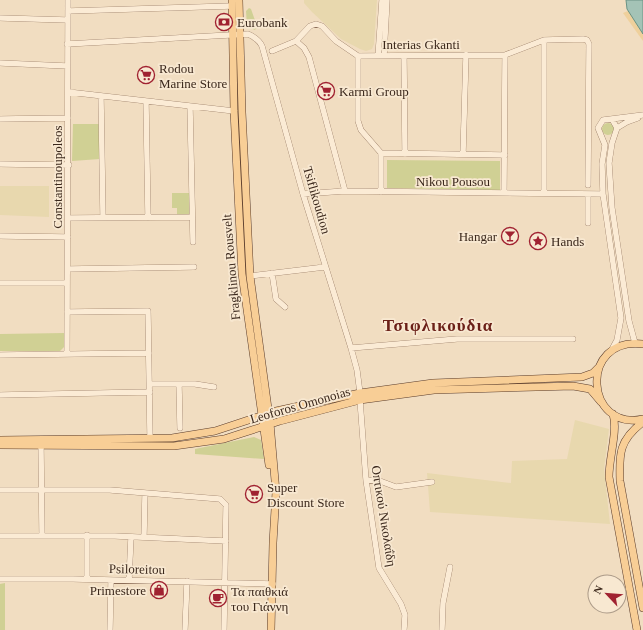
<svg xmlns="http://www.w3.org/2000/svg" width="643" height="630" viewBox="0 0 643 630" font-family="Georgia,serif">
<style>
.farmland{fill:#e8d8ae}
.green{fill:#d0d094}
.sand{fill:#efd09c}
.water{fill:#a4c3b6;stroke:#6a9284}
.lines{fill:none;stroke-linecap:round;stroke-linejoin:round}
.minor-casing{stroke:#8c6d57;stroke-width:6}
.major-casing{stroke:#5a3c2c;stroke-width:8}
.minor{stroke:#fbebd5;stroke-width:5.5}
.major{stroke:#f8ce96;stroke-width:7}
.labels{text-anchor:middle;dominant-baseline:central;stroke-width:3.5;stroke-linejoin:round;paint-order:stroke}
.poi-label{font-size:13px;fill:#3b281c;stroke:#f8e8d1;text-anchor:start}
.street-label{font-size:13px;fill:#3b281c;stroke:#f8e8d1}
.district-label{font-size:17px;font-weight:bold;letter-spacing:1px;fill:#6b2018;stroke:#f8e8d1}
</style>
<rect width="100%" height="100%" fill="#f1ddc1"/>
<path class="farmland" d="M304,0h73l-3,44 -2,5 -6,2 -6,-2 -19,-10 -29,-27 -8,-9z
M0,186h49v31l-49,-2z
M575,420l34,9 -5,40 6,55 -180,-12 -3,-39 84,10 1,-22 55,-2z"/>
<path class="green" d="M249,8l2,1 6,17 -2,4 -8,-4 -1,-15z
M602 129a6 6 0 1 1 12 0a6 6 0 1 1-12 0Z
M73,124h26l1,35 -28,2z
M387,160l113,1v29l-113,-2z
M172,193h19l-2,21 -12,2v-8h-5z
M65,333v13l-5,5h-60v-17z
M254,437l7,3 3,19 -69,-5v-5z
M5,583v47h-5v-46z"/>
<path class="sand" d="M635,8l8,12v21l-20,-28z"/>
<path class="water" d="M626,0h17v34l-16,-25z"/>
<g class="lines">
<g class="minor-casing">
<path id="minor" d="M68,11l164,-5
M0,18l67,2
M544,40v153
M296,41l8,7 5,9 36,134
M67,44l181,-10c7,3 11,6 14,12l41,148 48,154 6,22 3,23
M272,51l24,-10 14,-15 6,-2 6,2 14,15 22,15 147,-1 39,-15 39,-1 4,1 2,4 -1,141
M358,56v65l3,9 20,23
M378,56l4,-56
M384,56l3,-56
M404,56l1,98
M0,63l67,3
M68,92l166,19
M101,96l2,121
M146,101l2,117
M190,106l3,136
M0,119l68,-1
M613,121l4,7 -5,15 -3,20 3,45 17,113 6,22
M617,128l10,-6 11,-4
M463,154l3,-99
M0,164l69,1
M381,192v-39l124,2
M504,192l1,-137
M303,194l42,-3 258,3
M588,194v29
M68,218l124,-1
M0,236l68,1
M68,269l126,-2
M272,273l4,26 9,8
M250,276l75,-9
M0,283h67
M67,312l81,-1 2,127
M351,348l106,-9h116
M611,351l6,-11 4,-22 -18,-124 -1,-30 3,-19 -7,-17 5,-8 40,-5
M67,354l1,-354
M0,355l149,-2
M150,384h45l19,3
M179,384l1,44
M0,395l150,-3
M360,400l6,80 13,88 22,36 4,11 -1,15
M41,444l1,91
M366,480l14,1 16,6 36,-5
M0,490h110l110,9 6,6 -2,125
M0,536h115l111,5
M144,537l1,-44
M0,579h73l200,5
M87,579v-44
M129,580l2,-43
M110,630l1,-50
M185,630l2,-49
M442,630l1,-27 7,-36"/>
</g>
<g class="major-casing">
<path id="major" d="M232,0l2,111 8,163 27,191
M239,0l3,112 8,164 20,147 6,69 -3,51 -2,87
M643,344c-65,-8 -58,88 0,75
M613,414c5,17 -4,43 -4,63l28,153
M643,422c-24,18 -24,32 -23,59l23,127
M0,440l172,-2 43,-7 61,-20 84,-18 73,-10 149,-6 11,-4 5,-5
M0,445l174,1 50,-7 56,-18 80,-21 74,-10 139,-4 17,3 11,13"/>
</g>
<use href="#minor" class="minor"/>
<use href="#major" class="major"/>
</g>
<defs>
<g id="bank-ring" transform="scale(0.9)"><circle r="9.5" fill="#f8e8d1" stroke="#a02231" stroke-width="1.5"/><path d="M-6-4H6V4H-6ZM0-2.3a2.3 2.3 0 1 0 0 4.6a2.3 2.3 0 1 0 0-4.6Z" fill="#a02231"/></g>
<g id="supermarket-ring" transform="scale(0.9)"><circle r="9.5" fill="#f8e8d1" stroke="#a02231" stroke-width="1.5"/><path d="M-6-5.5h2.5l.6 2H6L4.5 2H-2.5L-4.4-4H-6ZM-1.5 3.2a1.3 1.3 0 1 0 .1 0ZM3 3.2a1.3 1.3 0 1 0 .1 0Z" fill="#a02231"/></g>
<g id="bar-ring" transform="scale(0.9)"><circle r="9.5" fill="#f8e8d1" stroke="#a02231" stroke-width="1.5"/><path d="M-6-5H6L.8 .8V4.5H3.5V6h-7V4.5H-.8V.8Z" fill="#a02231"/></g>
<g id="sight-ring" transform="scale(0.9)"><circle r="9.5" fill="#f8e8d1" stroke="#a02231" stroke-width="1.5"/><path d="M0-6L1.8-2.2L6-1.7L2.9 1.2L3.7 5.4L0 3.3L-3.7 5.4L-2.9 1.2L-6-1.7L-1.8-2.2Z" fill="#a02231"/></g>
<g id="shop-ring" transform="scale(0.9)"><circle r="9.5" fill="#f8e8d1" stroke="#a02231" stroke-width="1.5"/><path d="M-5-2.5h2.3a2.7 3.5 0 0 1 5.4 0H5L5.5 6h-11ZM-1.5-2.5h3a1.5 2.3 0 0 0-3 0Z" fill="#a02231"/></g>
<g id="cafe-ring" transform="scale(0.9)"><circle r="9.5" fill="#f8e8d1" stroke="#a02231" stroke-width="1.5"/><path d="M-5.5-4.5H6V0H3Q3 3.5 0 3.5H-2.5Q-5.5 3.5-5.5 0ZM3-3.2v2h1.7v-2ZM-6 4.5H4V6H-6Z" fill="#a02231"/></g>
</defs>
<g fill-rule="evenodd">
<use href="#bank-ring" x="224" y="22"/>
<use href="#supermarket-ring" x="146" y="75"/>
<use href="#supermarket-ring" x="326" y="91"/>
<use href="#bar-ring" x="510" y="236"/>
<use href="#sight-ring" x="538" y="241"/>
<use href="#supermarket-ring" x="254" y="494"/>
<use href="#shop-ring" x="159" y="590"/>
<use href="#cafe-ring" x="218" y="598"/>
</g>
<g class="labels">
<g class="poi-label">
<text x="237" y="22">Eurobank</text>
<text x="159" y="68">Rodou<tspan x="159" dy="15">Marine Store</tspan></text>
<text x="339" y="91">Karmi Group</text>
<text x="497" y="236" text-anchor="end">Hangar</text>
<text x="551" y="241">Hands</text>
<text x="267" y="487">Super<tspan x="267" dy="15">Discount Store</tspan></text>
<text x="146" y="590" text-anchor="end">Primestore</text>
<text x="231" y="591">Τα παιθκιά<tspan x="231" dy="15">του Γιάννη</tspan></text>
</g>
<g class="street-label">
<text x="421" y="44">Interias Gkanti</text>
<text transform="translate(57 177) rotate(-90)">Constantinoupoleos</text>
<text x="453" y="181">Nikou Pousou</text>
<text transform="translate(317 200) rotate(74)">Tsiflikoudion</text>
<text transform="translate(231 267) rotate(-95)">Fragklinou Rousvelt</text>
<text transform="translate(300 405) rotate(-16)">Leoforos Omonoias</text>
<text transform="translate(384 516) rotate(81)">Οπτικού Νικολαΐδη</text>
<text transform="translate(137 569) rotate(1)">Psiloreitou</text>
</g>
<g class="district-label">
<text x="438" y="325">Τσιφλικούδια</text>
</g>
</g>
<g transform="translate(607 594) rotate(296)"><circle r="19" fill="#f8e8d1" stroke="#ac9b89"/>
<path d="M0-3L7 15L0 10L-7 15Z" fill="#a02231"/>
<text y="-6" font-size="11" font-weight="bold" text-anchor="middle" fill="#3b281c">N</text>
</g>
</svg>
